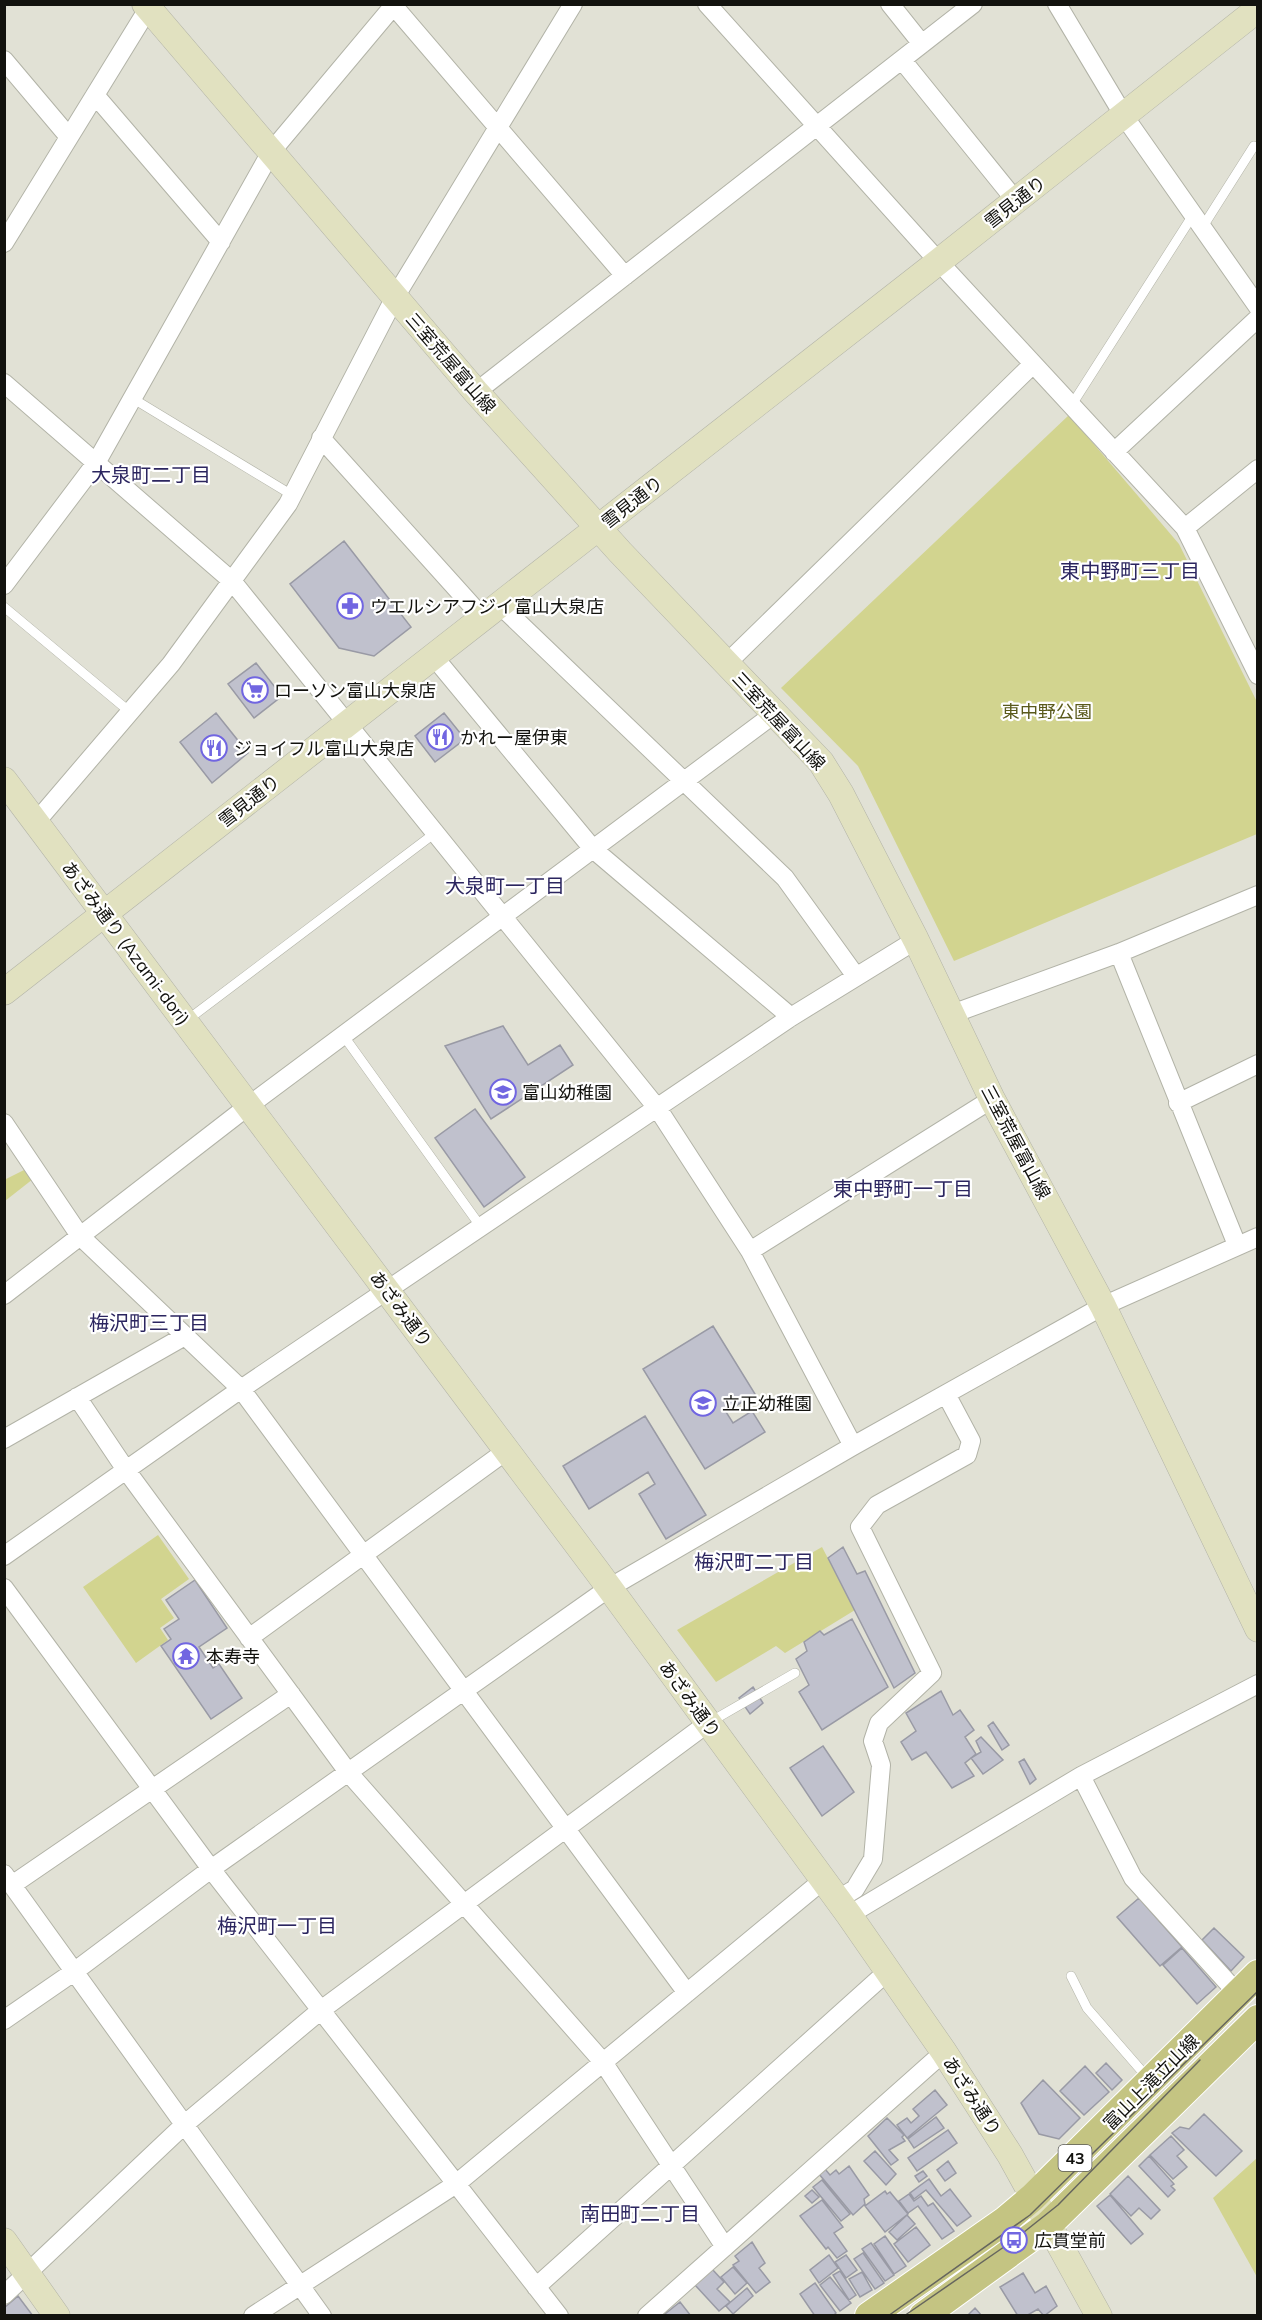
<svg xmlns="http://www.w3.org/2000/svg" width="1262" height="2320" viewBox="0 0 1262 2320" font-family="Mulish,'Noto Sans JP',sans-serif">
<style>
.green{fill:#d2d48f}
.building{fill:#c0c1cd;stroke:#999aa5;stroke-width:1.5}
.lines{fill:none;stroke-linecap:round;stroke-linejoin:round}
.lane-casing{stroke:#b2b3a7;stroke-width:10}
.street-casing{stroke:#b2b3a7;stroke-width:20}
.secondary-casing{stroke:#b2b3a7;stroke-width:27}
.primary-casing{stroke:#fff;stroke-width:30}
.lane{stroke:#fff;stroke-width:9}
.street{stroke:#fff;stroke-width:18}
.secondary{stroke:#e1e1c0;stroke-width:26}
.primary{stroke:#c4c482;stroke-width:28}
.tram{stroke:#66665e;stroke-width:1.5}
.labels{text-anchor:middle;dominant-baseline:central;stroke-width:4.5;stroke-linejoin:round;paint-order:stroke}
.shield{fill:#fff;stroke:#595956;stroke-width:1.5}
.shield-label{font-size:16px;font-weight:bold;fill:#12120e}
.street-label{font-size:18px;fill:#12120e;stroke:#fff}
.poi-label{font-size:18px;fill:#12120e;stroke:#fff;text-anchor:start}
.park-label{font-size:18px;fill:#5a5a1b;stroke:#fff}
.neighbourhood-label{font-size:20px;fill:#2b255f;stroke:#fff}
</style>
<rect width="100%" height="100%" fill="#e1e1d5"/>
<path class="green" d="M1069,415l110,129 78,158v132l-303,127 -96,-195 -77,-78z
M26,1169l7,10 -28,22 -1,-21z
M158,1535l31,44 -28,20 13,19 -14,10 8,12 -32,23 -53,-76z
M822,1547l33,63 -70,43 -9,-7 -60,36 -39,-52z
M1257,2158v119l-44,-79z"/>
<path class="building" d="M344,541l67,86 -37,29 -35,-8 -49,-64z
M256,663l26,33 -28,22 -26,-34z
M216,713l32,40 -36,30 -32,-41z
M444,713l21,26 -30,23 -20,-26z
M503,1026l25,39 32,-20 13,20 -82,54 -46,-73z
M475,1109l50,68 -41,30 -49,-69z
M713,1326l42,68 -29,18 7,11 19,-12 13,21 -60,37 -62,-100z
M645,1416l61,99 -40,24 -27,-45 16,-10 -7,-12 -59,37 -26,-43z
M843,1547l14,27 8,-3 50,102 -21,15 -66,-130z
M195,1580l32,48 -28,19 14,21 6,-4 23,34 -31,21 -50,-73 10,-7 -7,-10 15,-10 -13,-19z
M852,1619l36,68 -66,43 -23,-38 10,-7 -13,-26 11,-8 -3,-9 16,-11 4,4z
M753,1687l10,16 -13,11 -11,-16z
M941,1691l12,24 7,-5 14,20 -9,7 11,17 -11,9 9,13 -22,12 -26,-36 -14,8 -11,-18 15,-11 -10,-18z
M993,1722l16,23 -7,5 -14,-24z
M981,1737l22,23 -20,14 -12,-16 10,-6 -5,-11z
M823,1746l31,46 -32,24 -32,-48z
M1024,1759l12,20 -6,5 -11,-22z
M1139,1898l43,49 -22,19 -43,-49z
M1214,1928l30,29 -13,14 -29,-31z
M1182,1948l34,39 -19,17 -34,-39z
M1106,2063l16,17 -10,10 -16,-17z
M1085,2066l24,26 -25,23 -24,-24z
M1043,2080l37,38 -21,21 -20,-5 -18,-31z
M935,2090l12,15 -40,33 -10,-13 10,-7 4,5 8,-7 -6,-7z
M1204,2114l38,37 -26,25 -44,-43 8,-6 9,2z
M936,2117l8,11 -30,20 -6,-9z
M887,2118l17,17 -2,2 3,4 -16,9 9,10 -7,5 -23,-29z
M948,2130l9,13 -40,28 -9,-13z
M1171,2136l13,14 -7,6 10,11 -14,12 -23,-24z
M875,2151l21,23 -10,11 -22,-24z
M1149,2156l25,28 -3,2 4,4 -7,7 -29,-31z
M948,2161l8,12 -11,8 -8,-11z
M849,2166l20,29 -5,4 1,5 -12,11 -34,-41 6,-5 5,6 6,-5 3,4z
M923,2171l4,5 -8,6 -4,-6z
M1128,2176l32,34 -9,9 -12,-11 -8,8 -21,-22z
M929,2179l12,17 9,-7 21,27 -14,10 -31,-36 -12,9 -4,-6z
M822,2180l28,34 -9,7 -28,-34z
M812,2190l7,7 -7,6 -7,-7z
M885,2191l2,3 3,-2 18,22 -23,18 -20,-26z
M909,2194l5,7 7,-5 7,10 5,-3 21,28 -12,8 -24,-33 -10,7 -9,-12z
M1110,2195l33,39 -12,10 -34,-38z
M822,2200l21,27 -9,6 13,18 -10,7 -9,-11 -2,2 -26,-33z
M907,2215l8,9 -18,16 -8,-8z
M916,2227l14,18 -22,17 -14,-18z
M885,2236l21,30 -12,8 -20,-30z
M752,2242l13,21 -6,5 11,14 -14,11 -23,-28 6,-4 -4,-5z
M871,2243l23,32 -9,6 -23,-32z
M863,2253l21,30 -9,6 -21,-30z
M829,2255l9,13 -19,15 -9,-13z
M846,2255l11,15 -11,8 -11,-16z
M733,2267l14,16 -12,11 -14,-17z
M712,2269l12,13 -7,7 13,13 -11,9 -24,-26z
M840,2271l16,24 -7,5 -16,-25z
M862,2272l10,18 -12,7 -11,-18z
M1023,2273l12,20 11,-7 11,20 -13,10 -6,-7 -12,7h-8l-18,-29z
M830,2277l21,26 -11,8 -20,-26z
M815,2283l21,30 -3,3h-18l-15,-22z
M747,2288l6,8 -20,18 -7,-8z
M18,2296l15,20h-29v-8z
M680,2302l11,14h-25l-1,-2z
M975,2308l7,8h-15z"/>
<g class="lines">
<g class="lane-casing">
<path id="lane" d="M1202,228l52,-82
M132,398l160,97
M1071,406l122,-191
M4,607l126,105
M186,1021l249,-188
M343,1035l138,192
M710,1722l85,-49
M1071,1976l16,32 53,61"/>
</g>
<g class="street-casing">
<path id="street" d="M392,4l233,272
M707,4l232,258 246,266 73,147
M890,4l32,40
M1057,4l67,112 134,191
M4,60l65,77
M902,60l114,141
M95,95l126,147
M4,243l147,-239
M4,383l228,198 426,528 92,142 103,195
M476,392l497,-388
M321,438l162,180
M1114,452l144,-134
M1185,528l73,-59
M4,585l92,-122 175,-311 124,-148
M500,605l285,273 70,97
M434,657l159,192 198,168
M726,664l307,-300
M36,822l135,-158 117,-160 107,-207 178,-293
M1119,953l118,292
M952,1014l167,-61 139,-58
M1178,1103l80,-39
M4,1123l76,113 161,153 446,604
M750,1251l242,-152
M4,1295l243,-188 527,-393
M77,1397l49,73 222,302 255,290 122,185
M4,1439l179,-102
M4,1556l237,-167 550,-372 125,-77
M4,1588l207,281 348,447
M249,1638l257,-187
M1081,1776l52,102 105,116
M4,1874l318,442
M12,1885l279,-191
M837,1900l18,-11 18,-30 8,-94 -8,-24 6,-18 53,-50 -72,-146 17,-22 90,-50 4,-14 -25,-47
M849,1915l232,-139 177,-92
M4,2020l71,-49 136,-102 398,-281 244,-142 250,-140 155,-69
M536,2287l352,-316
M4,2295l181,-171 136,-114 387,-287
M253,2316l203,-132 366,-303
M647,2316l297,-264"/>
</g>
<g class="secondary-casing">
<path id="secondary" d="M145,4l331,388 144,160 201,210 20,32 75,146 76,159 111,207 155,323
M4,780l593,791 252,344 95,137 66,103 89,161
M4,992l924,-722 330,-261
M4,2241l53,75"/>
</g>
<g class="primary-casing">
<path id="primary" d="M869,2316l137,-96 27,-23 225,-223
M923,2316l125,-91 210,-206"/>
</g>
<use href="#lane" class="lane"/>
<use href="#street" class="street"/>
<use href="#secondary" class="secondary"/>
<use href="#primary" class="primary"/>
<path class="tram" d="M888,2316l142,-101 228,-224
M904,2316l110,-76 44,-35 142,-145"/>
</g>
<defs>
<g id="pharmacy-ring" transform="scale(1.35)"><circle r="9.5" fill="#fff" stroke="#7166e1" stroke-width="1.5"/><path d="M-2-6h4v4h4v4h-4v4h-4v-4h-4v-4h4Z" fill="#7166e1"/></g>
<g id="supermarket-ring" transform="scale(1.35)"><circle r="9.5" fill="#fff" stroke="#7166e1" stroke-width="1.5"/><path d="M-6-5.5h2.5l.6 2H6L4.5 2H-2.5L-4.4-4H-6ZM-1.5 3.2a1.3 1.3 0 1 0 .1 0ZM3 3.2a1.3 1.3 0 1 0 .1 0Z" fill="#7166e1"/></g>
<g id="restaurant-ring" transform="scale(1.35)"><circle r="9.5" fill="#fff" stroke="#7166e1" stroke-width="1.5"/><path d="M-5-6h1v4h1v-4h1v4h1v-4h1v5L-1.5 .5V6h-2V.5L-5-1ZM5-6V6H3V1.5H1.5Q1.5-4 5-6Z" fill="#7166e1"/></g>
<g id="school-ring" transform="scale(1.35)"><circle r="9.5" fill="#fff" stroke="#7166e1" stroke-width="1.5"/><path d="M0-5L7-2L0 1L-7-2ZM-4 1L0 2.5L4 1V4Q0 6-4 4Z" fill="#7166e1"/></g>
<g id="temple-ring" transform="scale(1.35)"><circle r="9.5" fill="#fff" stroke="#7166e1" stroke-width="1.5"/><path d="M0-6L5-2H3V0L6.5 2.5H4V6H1.5V3h-3V6H-4V2.5H-6.5L-3 0V-2H-5Z" fill="#7166e1"/></g>
<g id="bus-ring" transform="scale(1.35)"><circle r="9.5" fill="#fff" stroke="#7166e1" stroke-width="1.5"/><path d="M-5-6H5V4H4V6H2V4H-2V6H-4V4H-5ZM-3.5-4V0h7V-4ZM-3.5 1.2v1.5H-2V1.2ZM2 1.2v1.5H3.5V1.2Z" fill="#7166e1"/></g>
</defs>
<g fill-rule="evenodd">
<use href="#pharmacy-ring" x="350" y="606"/>
<use href="#supermarket-ring" x="255" y="690"/>
<use href="#restaurant-ring" x="440" y="737"/>
<use href="#restaurant-ring" x="214" y="748"/>
<use href="#school-ring" x="503" y="1092"/>
<use href="#school-ring" x="703" y="1403"/>
<use href="#temple-ring" x="186" y="1656"/>
<use href="#bus-ring" x="1014" y="2240"/>
</g>
<g class="labels">
<rect class="shield" x="1058.5" y="2145" width="33" height="26" rx="4.5"/>
<g class="shield-label">
<text x="1075" y="2158">43</text>
</g>
<g class="street-label">
<text transform="translate(1015 202) rotate(-38)">雪見通り</text>
<text transform="translate(451 363) rotate(49)">三室荒屋富山線</text>
<text transform="translate(632 502) rotate(-38)">雪見通り</text>
<text transform="translate(779 721) rotate(47)">三室荒屋富山線</text>
<text transform="translate(249 801) rotate(-38)">雪見通り</text>
<text transform="translate(126 943) rotate(53)">あざみ通り (Azami-dori)</text>
<text transform="translate(1016 1142) rotate(62)">三室荒屋富山線</text>
<text transform="translate(401 1309) rotate(53)">あざみ通り</text>
<text transform="translate(690 1699) rotate(54)">あざみ通り</text>
<text transform="translate(1151 2082) rotate(-45)">富山上滝立山線</text>
<text transform="translate(972 2096) rotate(57)">あざみ通り</text>
</g>
<g class="poi-label">
<text x="370" y="606">ウエルシアフジイ富山大泉店</text>
<text x="274" y="690">ローソン富山大泉店</text>
<text x="460" y="737">かれー屋伊東</text>
<text x="234" y="748">ジョイフル富山大泉店</text>
<text x="522" y="1092">富山幼稚園</text>
<text x="722" y="1403">立正幼稚園</text>
<text x="206" y="1656">本寿寺</text>
<text x="1034" y="2240">広貫堂前</text>
</g>
<g class="park-label">
<text x="1047" y="711">東中野公園</text>
</g>
<g class="neighbourhood-label">
<text x="151" y="474">大泉町二丁目</text>
<text x="1130" y="570">東中野町三丁目</text>
<text x="505" y="885">大泉町一丁目</text>
<text x="903" y="1188">東中野町一丁目</text>
<text x="149" y="1322">梅沢町三丁目</text>
<text x="754" y="1561">梅沢町二丁目</text>
<text x="277" y="1925">梅沢町一丁目</text>
<text x="640" y="2213">南田町二丁目</text>
</g>
</g>
<rect width="1262" height="2320" fill="none" stroke="#12120e" stroke-width="12"/>
</svg>
